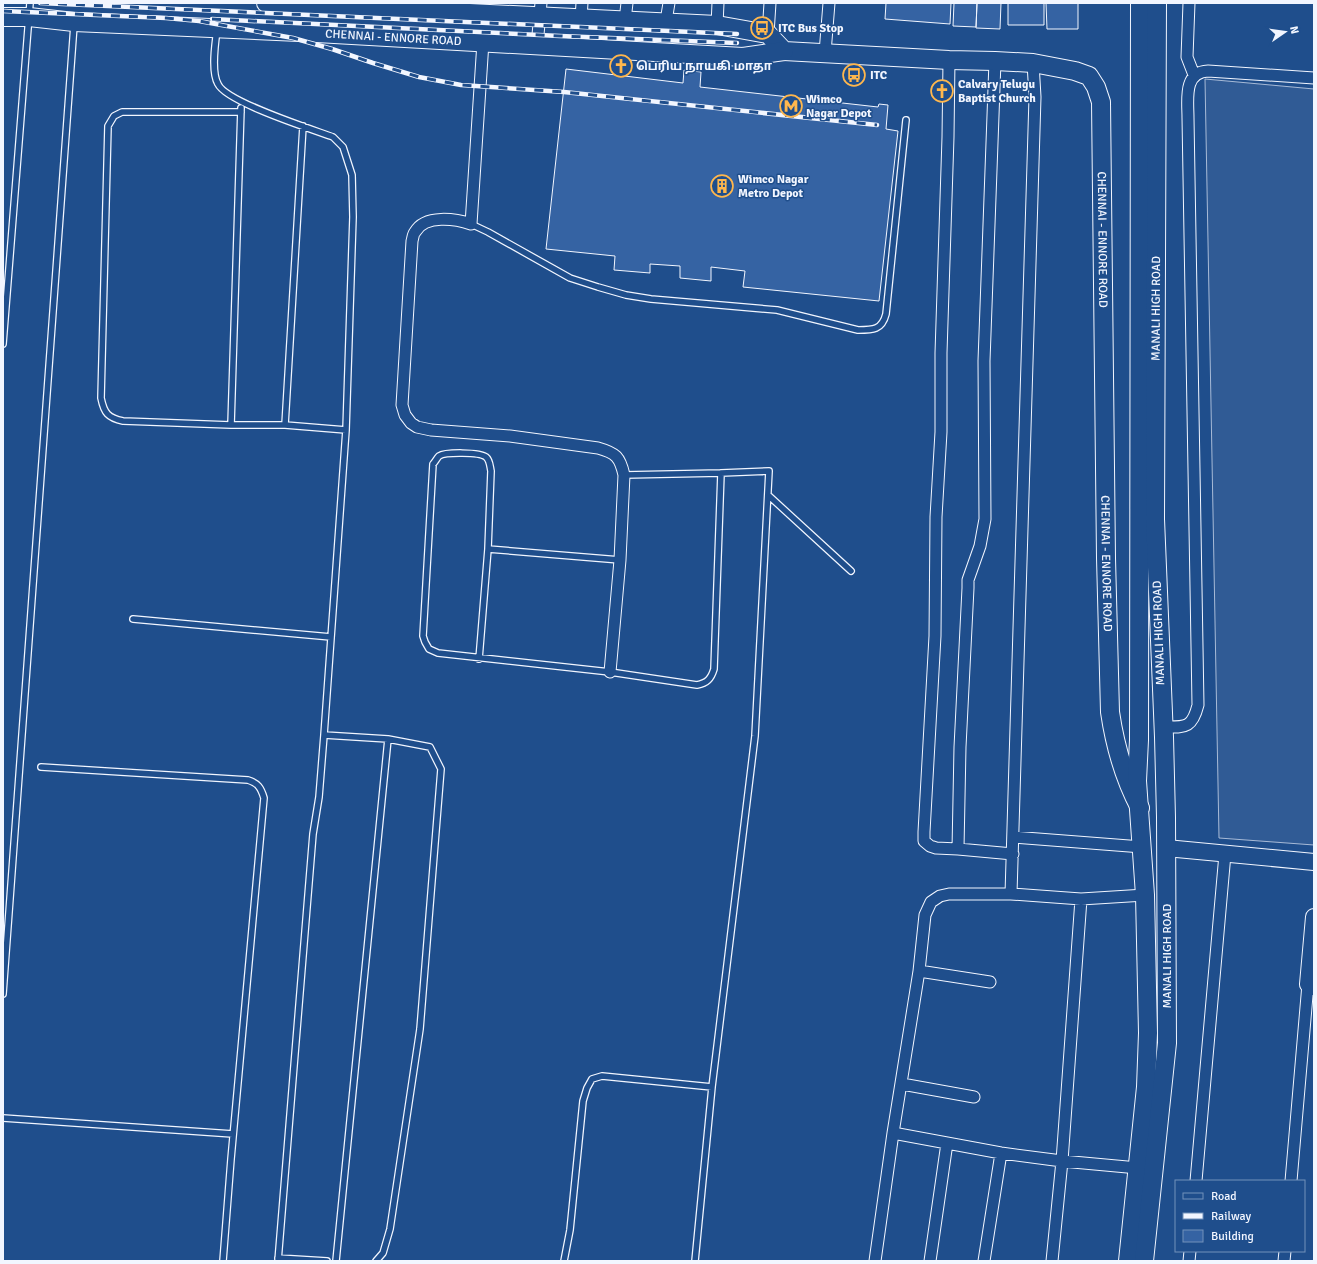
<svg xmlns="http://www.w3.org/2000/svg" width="1317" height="1264" viewBox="0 0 1317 1264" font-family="Signika,'Noto Sans Tamil',sans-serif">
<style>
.built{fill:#305b95;stroke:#a8bbd7}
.building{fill:#3563a3;stroke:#f2f6ff}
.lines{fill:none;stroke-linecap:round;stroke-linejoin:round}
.lane-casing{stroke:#f2f6ff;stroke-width:8}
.street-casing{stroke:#f2f6ff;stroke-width:13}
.secondary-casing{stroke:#f2f6ff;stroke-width:18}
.primary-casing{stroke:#f2f6ff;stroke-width:20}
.lane{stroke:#1f4e8c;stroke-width:5.5}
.street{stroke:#1f4e8c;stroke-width:11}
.secondary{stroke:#1f4e8c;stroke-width:16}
.primary{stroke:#1f4e8c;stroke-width:18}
.rail-casing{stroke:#f2f6ff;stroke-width:4.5}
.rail{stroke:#1f4e8c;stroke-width:3;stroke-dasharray:9;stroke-linecap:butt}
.labels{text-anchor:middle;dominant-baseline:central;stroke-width:3;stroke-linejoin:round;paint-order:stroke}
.poi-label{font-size:12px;font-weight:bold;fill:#f2f6ff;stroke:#1f4e8c;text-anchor:start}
.street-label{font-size:12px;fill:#f2f6ff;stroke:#1f4e8c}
</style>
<rect width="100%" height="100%" fill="#1f4e8c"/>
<path class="built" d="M1205,79l109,10v756l-95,-7z"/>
<path class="building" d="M886,3h65l-1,21 -65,-5z
M954,3h23l-1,24 -23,-1z
M977,3h24l-1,26 -24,-1z
M1008,3h36v22h-36z
M1046,3h32v26h-31z
M566,69l117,14 1,-13 17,2 -1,15 178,20 1,-3 9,1 -2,24 12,2 -19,170 -136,-14 2,-16 -34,-4v14l-31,-3v-12l-30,-2v9l-36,-3 1,-14 -69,-7z"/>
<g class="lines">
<g class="lane-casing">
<path id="lane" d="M217,30c-2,14 -6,42 1,54 8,18 93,45 115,53l10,10 9,28 1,42 -7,213 -22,305 -5,62 -6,37 -35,427
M241,112h-119l-8,4 -6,10 -7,272c3,15 7,20 22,23l108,4h54l61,5
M471,224l17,8 82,46 28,9 28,8 25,4 126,11 81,20c15,0 24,0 28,-16l20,-194
M3,344l27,-341
M231,425l10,-317
M285,425l18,-299
M768,495l83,76
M488,549l3,-78c-1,-4 -1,-11 -5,-14 -6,-5 -41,-5 -47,-1 -2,2 -4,6 -6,8l-10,172 2,6 4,7 9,4 172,19 87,13c10,-2 14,-6 17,-16l7,-196 -97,2
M133,619l198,18
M479,659l9,-110 132,11
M324,735l64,4 42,8 11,22 -21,260 -30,200 -7,24 -7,8
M41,767l207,13c10,3 13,8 16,18l-33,361 -8,102
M3,994l71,-969
M3,1118l230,16
M278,1258l49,3
M336,1261l52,-522
M564,1261l6,-31 13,-129 4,-13 5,-9 10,-3 110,11
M695,1261l17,-174 43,-351 14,-265 -48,2"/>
</g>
<g class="street-casing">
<path id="street" d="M1189,3l-2,54 7,18
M581,18l1,-15
M625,20l2,-17
M666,21l3,-18
M717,25l1,-22
M768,34l2,-31
M483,42l-12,182c-15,-5 -46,-10 -56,8 -2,2 -2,6 -3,9l-10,164 3,10 6,8 6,4 14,3 79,6 88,12c18,5 22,9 26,27l-4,85 -10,112
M537,45l4,-42
M825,53l4,-50
M949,60l-1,77 -7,216v79l-5,85 -1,119 -11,196v9l6,5 6,2 22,1 55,5
M1163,727c22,0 29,2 35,-22l-10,-587c0,-18 -5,-46 20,-47l106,7
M1013,837l129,10
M958,849l2,-102 8,-159v-8l12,-34 5,-27 -1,-158 11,-300
M1011,894l24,-797 -2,-34
M919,971l71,11
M902,1084l72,13
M893,1133l108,20 61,8 76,7
M1196,1181l29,-327
M1291,1181l17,-197
M875,1261l18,-128 26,-162 6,-56 6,-13 9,-6 9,-2h62l70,5 64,-4
M930,1261l17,-118
M984,1261l17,-108
M1052,1261l10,-100 19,-262
M1189,1261l1,-10
M1284,1261l1,-10"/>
</g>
<g class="secondary-casing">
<path id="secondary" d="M1166,848l148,14
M1314,917l-6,67 6,3"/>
</g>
<g class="primary-casing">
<g id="primary">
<path id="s1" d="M266,3l451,22 51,9 16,17 165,9 46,1 38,2 42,8 14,5 7,11 5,15 5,456 4,154c5,34 14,66 30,96"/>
<path id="s2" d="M3,17h26l45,5 225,10 444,25 41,-6"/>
<path d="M1128,1261l18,-174 2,-54 -3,-138 -8,-114 2,-41 1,-737"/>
<path id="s3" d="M1144,1261l23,-218 -1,-226 -2,-80 -9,-218 2,-516"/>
</g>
</g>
<use href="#lane" class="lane"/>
<use href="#street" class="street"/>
<use href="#secondary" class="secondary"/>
<use href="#primary" class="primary"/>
<g class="rail-casing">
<path id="rail" d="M40,3l697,31
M3,11l163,7 33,3 94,17 39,11 41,14 46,14 42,8 103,7 313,33
M212,19l348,17 177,7"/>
</g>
<use href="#rail" class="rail"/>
</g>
<defs>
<g id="bus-ring" transform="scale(1.15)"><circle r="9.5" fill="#1f4e8c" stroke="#ffb74d" stroke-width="1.5"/><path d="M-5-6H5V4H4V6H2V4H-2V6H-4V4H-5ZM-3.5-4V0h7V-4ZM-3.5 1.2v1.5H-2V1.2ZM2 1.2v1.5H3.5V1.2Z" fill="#ffb74d"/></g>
<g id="church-ring" transform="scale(1.15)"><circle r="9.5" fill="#1f4e8c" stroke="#ffb74d" stroke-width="1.5"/><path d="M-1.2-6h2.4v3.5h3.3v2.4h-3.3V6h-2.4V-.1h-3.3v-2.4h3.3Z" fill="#ffb74d"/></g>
<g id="metro-ring" transform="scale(1.15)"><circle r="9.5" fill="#1f4e8c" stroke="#ffb74d" stroke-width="1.5"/><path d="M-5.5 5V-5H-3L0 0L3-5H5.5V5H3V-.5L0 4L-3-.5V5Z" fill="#ffb74d"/></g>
<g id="building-ring" transform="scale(1.15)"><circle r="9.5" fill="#1f4e8c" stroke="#ffb74d" stroke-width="1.5"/><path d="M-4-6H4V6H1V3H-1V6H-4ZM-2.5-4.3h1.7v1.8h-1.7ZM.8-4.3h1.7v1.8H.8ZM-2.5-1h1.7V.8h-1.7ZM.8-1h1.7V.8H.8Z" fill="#ffb74d"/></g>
</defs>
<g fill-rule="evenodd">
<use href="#bus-ring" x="762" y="28"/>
<use href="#church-ring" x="621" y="66"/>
<use href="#bus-ring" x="854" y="75"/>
<use href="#church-ring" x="942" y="91"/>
<use href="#metro-ring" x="791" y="106"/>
<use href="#building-ring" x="722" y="186"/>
</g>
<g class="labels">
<g class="poi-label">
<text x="778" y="28">ITC Bus Stop</text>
<text x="636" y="66">பெரிய நாயகி மாதா</text>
<text x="870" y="75">ITC</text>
<text x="958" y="84">Calvary Telugu<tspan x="958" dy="14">Baptist Church</tspan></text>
<text x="806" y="99">Wimco<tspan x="806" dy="14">Nagar Depot</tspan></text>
<text x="738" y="179">Wimco Nagar<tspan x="738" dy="14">Metro Depot</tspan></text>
</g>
<g class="street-label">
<text stroke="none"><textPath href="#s2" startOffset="391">CHENNAI - ENNORE ROAD</textPath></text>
<text stroke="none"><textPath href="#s1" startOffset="1000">CHENNAI - ENNORE ROAD</textPath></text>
<text stroke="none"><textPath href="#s3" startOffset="954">MANALI HIGH ROAD</textPath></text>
<text stroke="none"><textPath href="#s1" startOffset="1324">CHENNAI - ENNORE ROAD</textPath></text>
<text transform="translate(1159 633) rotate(-92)">MANALI HIGH ROAD</text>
<text transform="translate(1167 956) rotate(-90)">MANALI HIGH ROAD</text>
</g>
</g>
<rect width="1317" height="1264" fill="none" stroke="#f2f6ff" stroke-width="8"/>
<rect x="1175" y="1180" width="130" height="72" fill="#1f4e8c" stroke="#7391ba"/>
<rect x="1183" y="1193" width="20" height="6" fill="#1f4e8c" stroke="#7391ba"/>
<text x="1211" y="1200" font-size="12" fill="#f2f6ff">Road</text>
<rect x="1183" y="1213" width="20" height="6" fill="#f2f6ff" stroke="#7391ba"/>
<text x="1211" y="1220" font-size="12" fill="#f2f6ff">Railway</text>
<rect x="1183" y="1230" width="20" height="12" fill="#3563a3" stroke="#7391ba"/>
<text x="1211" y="1240" font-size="12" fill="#f2f6ff">Building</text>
<g transform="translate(1285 32) rotate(77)" stroke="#1f4e8c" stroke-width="3" paint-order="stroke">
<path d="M0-3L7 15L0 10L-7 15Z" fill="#f2f6ff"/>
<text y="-6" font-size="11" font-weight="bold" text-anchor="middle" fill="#f2f6ff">N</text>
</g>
</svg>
